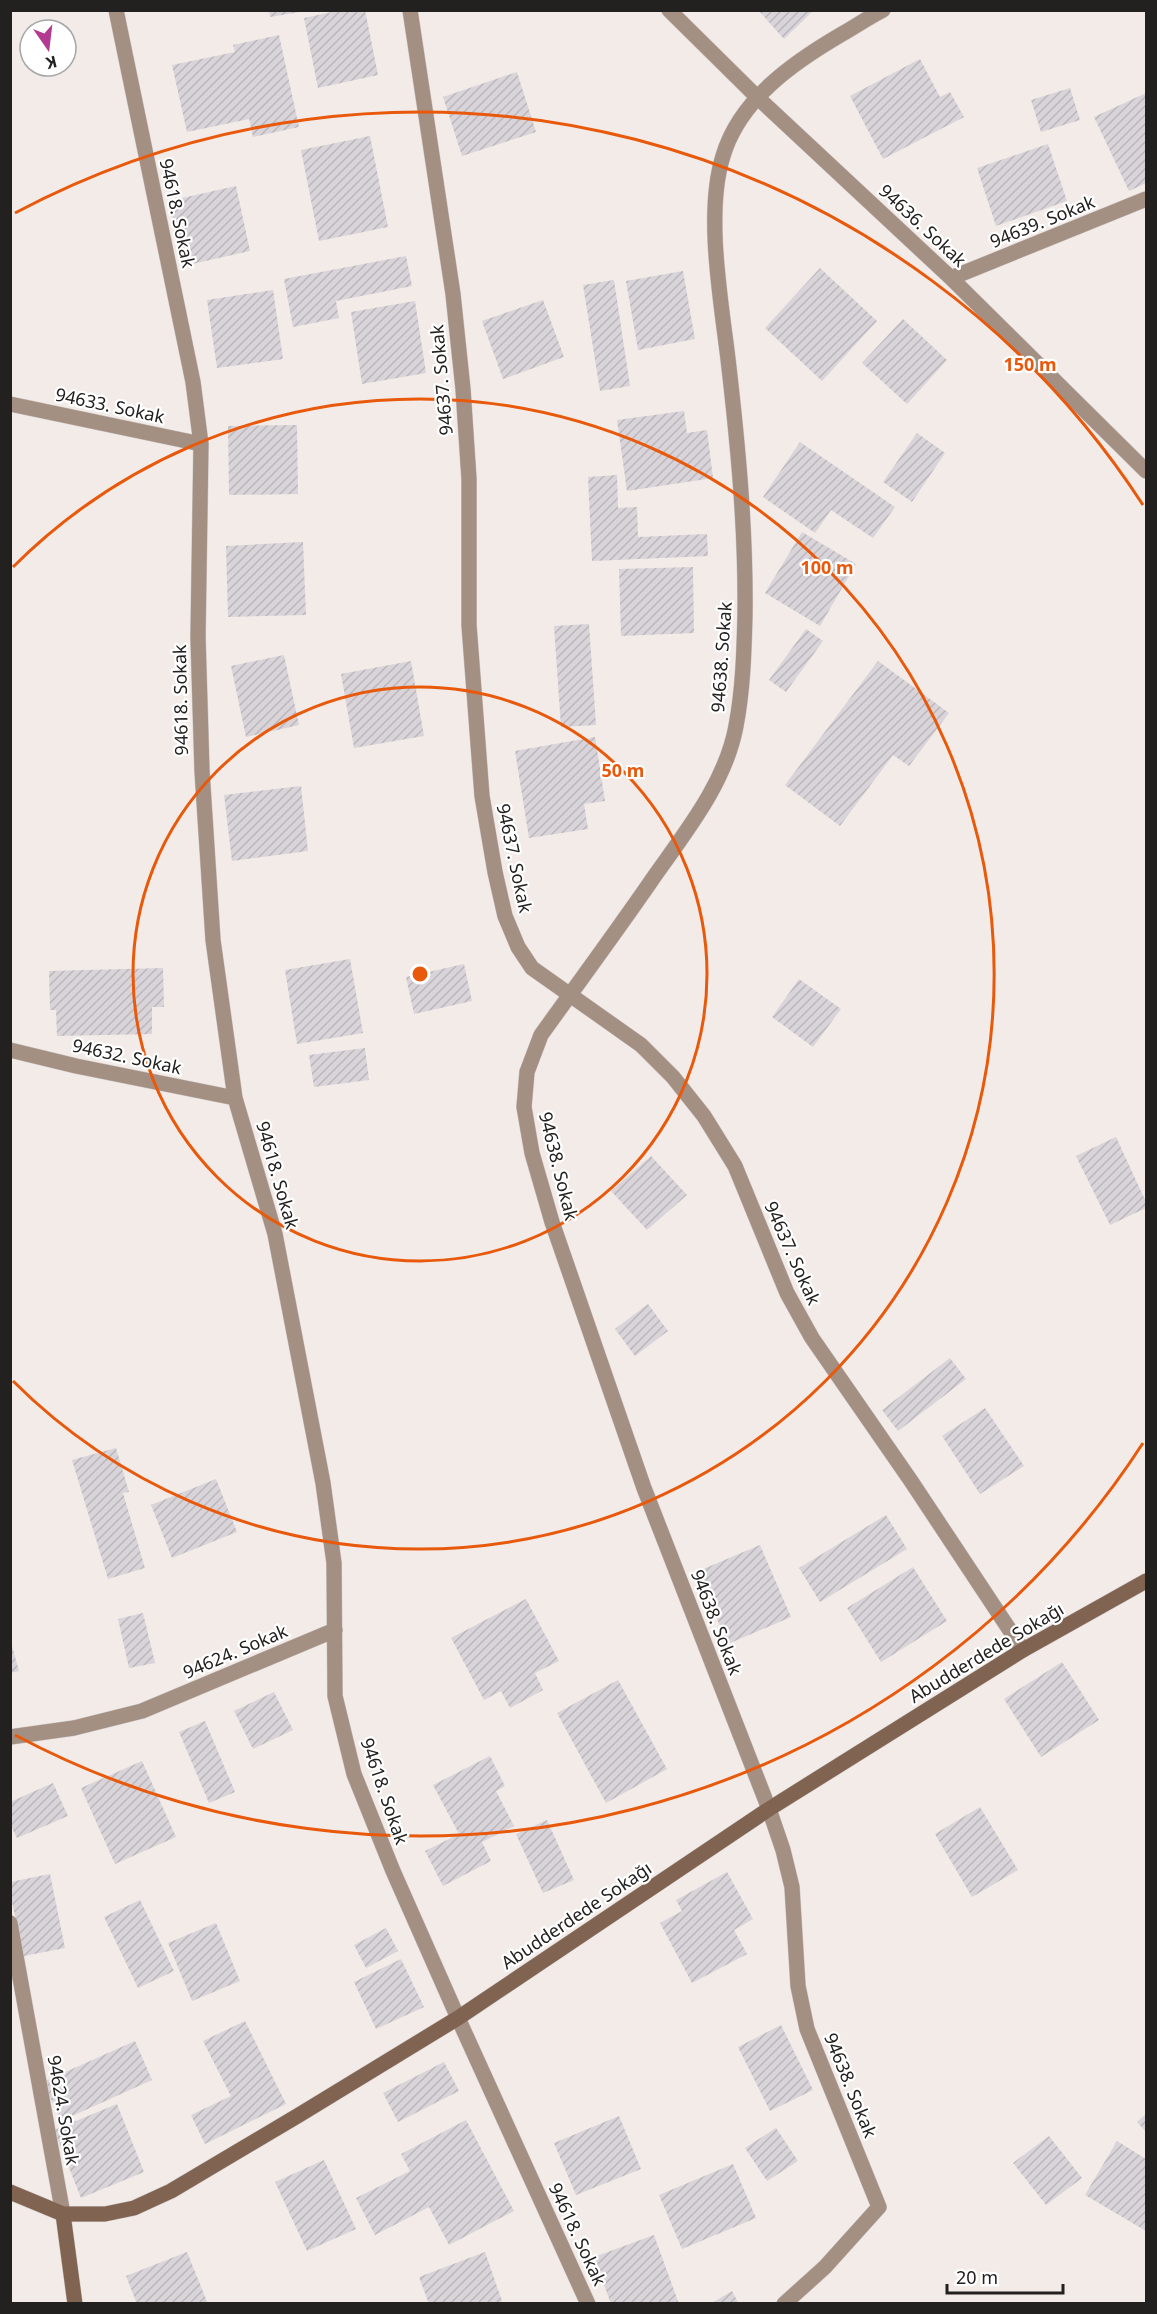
<svg xmlns="http://www.w3.org/2000/svg" width="1157" height="2314" viewBox="0 0 1157 2314" font-family="'Noto Sans',sans-serif">
<style>
.building{fill:url(#building-hatch)}
.lines{fill:none;stroke-linecap:round;stroke-linejoin:round}
.street-casing{stroke:#cdc7c4;stroke-width:16}
.secondary-casing{stroke:#cdc7c4;stroke-width:16}
.street{stroke:#a48f83;stroke-width:15}
.secondary{stroke:#806351;stroke-width:15}
.ring{fill:none;stroke:#e8590c;stroke-width:3}
.labels{text-anchor:middle;dominant-baseline:central;stroke-width:4.5;stroke-linejoin:round;paint-order:stroke}
.street-label{font-size:18px;fill:#232120;stroke:#fff}
.centre{fill:#e8590c;stroke:#fff;stroke-width:3}
.ring-label{font-size:18px;text-anchor:middle;font-weight:bold;fill:#e8590c;stroke:#fff;stroke-width:4.5;stroke-linejoin:round;paint-order:stroke}
</style>
<defs>
<pattern id="building-hatch" width="6" height="6" patternUnits="userSpaceOnUse" patternTransform="scale(1.5)"><rect width="6" height="6" fill="#d9d4d9"/><path d="M-1 1l2-2M0 6l6-6M5 7l2-2" fill="none" stroke="#bab6ba"/></pattern>
</defs>
<rect width="100%" height="100%" fill="#f2ebe8"/>
<path class="building" d="M269,10h31v2l-30,5z
M341,10h24l13,65 -60,13 -14,-70z
M758,10h56l-30,29z
M279,35l20,92 -46,10 -4,-18 -62,13 -15,-67 63,-13 -2,-7z
M920,59l20,38 10,-5 14,25 -81,42 -33,-63z
M517,72l19,60 -74,24 -19,-59z
M1070,88l10,32 -39,12 -10,-32z
M1146,93v90l-17,8 -35,-74z
M370,136l18,91 -69,14 -18,-91z
M1048,144l19,57 -71,25 -19,-58z
M236,186l14,65 -67,15 -14,-65z
M406,256l6,30 -76,15 3,17 -46,9 -9,-48z
M820,268l57,53 -55,60 -57,-53z
M683,271l12,68 -57,11 -12,-69z
M614,280l16,106 -30,5 -17,-106z
M273,290l10,69 -66,9 -10,-68z
M543,300l21,57 -61,22 -21,-58z
M415,301l11,72 -64,11 -11,-72z
M903,319l44,41 -40,44 -45,-41z
M684,411l3,22 20,-3 6,48 -86,13 -10,-71z
M297,425l1,69 -69,1 -1,-69z
M917,433l28,20 -33,49 -29,-20z
M800,442l95,65 -22,31 -42,-28 -16,23 -52,-36z
M617,475l1,33 19,-1 1,30 69,-3 1,22 -116,5 -4,-84z
M802,532l54,32 -36,62 -55,-33z
M303,542l3,73 -78,2 -2,-71z
M693,567l1,66 -73,3 -2,-67z
M589,624l7,101 -35,2 -7,-101z
M806,629l17,12 -37,51 -17,-12z
M284,655l15,70 -53,12 -15,-71z
M411,661l13,75 -70,12 -13,-74z
M878,661l71,52 -40,53 -16,-11 -53,71 -55,-41z
M595,737l10,64 -21,3 4,25 -59,9 -14,-87z
M301,786l7,65 -76,10 -8,-66z
M350,959l13,74 -66,11 -12,-74z
M464,964l8,37 -58,13 -8,-37z
M163,968l1,39h-12v27l-95,2 -1,-26h-6l-1,-39z
M799,979l42,30 -28,38 -41,-30z
M365,1048l4,32 -55,7 -5,-32z
M1116,1137l30,65v6l-36,17 -34,-69z
M651,1156l36,39 -40,35 -36,-39z
M648,1304l20,27 -33,25 -20,-27z
M950,1358l16,21 -68,52 -16,-21z
M985,1408l39,58 -44,28 -38,-58z
M116,1448l13,44 -6,1 22,75 -37,11 -36,-119z
M216,1479l21,53 -65,26 -21,-53z
M886,1515l21,34 -87,53 -21,-34z
M760,1545l31,72 -63,27 -32,-72z
M913,1567l34,54 -66,41 -34,-54z
M526,1599l33,62 -24,12 8,17 -33,18 -9,-17 -17,9 -33,-62z
M143,1613l12,50 -26,5 -11,-49z
M10,1639l9,32 -9,2z
M1062,1662l37,58 -58,37 -37,-58z
M618,1680l49,89 -61,34 -49,-90z
M274,1692l19,38 -40,19 -19,-38z
M205,1721l30,71 -26,11 -30,-71z
M490,1756l15,30 -9,5 18,35 -32,16 9,19 -48,25 -18,-35 34,-17 -26,-49z
M142,1761l34,76 -61,27 -34,-76z
M53,1783l15,33 -51,22 -7,-14v-22z
M980,1807l38,63 -46,27 -37,-63z
M547,1820l27,60 -31,13 -27,-59z
M727,1872l26,47 -19,11 13,24 -55,29 -32,-60 22,-12 -6,-11z
M50,1874l15,74 -41,8 -14,-63v-11z
M140,1900l34,71 -36,17 -34,-71z
M216,1923l24,58 -48,20 -24,-58z
M386,1928l12,23 -32,17 -12,-23z
M401,1959l23,48 -48,22 -22,-47z
M245,2021l41,83 -81,40 -14,-29 40,-19 -28,-55z
M781,2025l32,65 -43,21 -32,-64z
M135,2041l17,39 -91,41 -18,-39z
M444,2062l15,29 -61,31 -15,-29z
M117,2104l27,68 -63,26 -27,-68z
M1146,2114v18l-9,-10z
M619,2116l22,53 -65,26 -22,-52z
M466,2120l48,91 -65,34 -20,-38 -54,28 -19,-37 54,-27 -9,-17z
M776,2128l22,33 -31,20 -22,-33z
M1049,2136l33,42 -36,27 -33,-42z
M1117,2141l29,18v72l-61,-36z
M324,2160l32,69 -49,22 -32,-69z
M733,2164l23,54 -74,31 -23,-54z
M654,2235l25,69h-68l-17,-47z
M187,2252l21,52h-71l-11,-28z
M485,2252l17,49 -5,3h-68l-10,-27z
M732,2291l7,13h-29z"/>
<g class="lines">
<g class="street-casing">
<path id="street" d="M116,10l77,372 8,62 -3,193 4,134 11,169 22,158 40,136 48,249 11,80 1,133 19,78 39,97 65,147 130,286
M410,10l43,284 10,95 6,90v146l13,171 13,76 10,44 13,31 14,21 109,77 32,32 31,39 31,50 52,127 25,45 99,143 112,169
M669,10l88,87 194,181 195,193
M951,278l195,-79
M10,404l191,40
M10,1050l66,16 159,32
M10,1737l64,-9 68,-17 193,-81
M10,1923l53,291
M784,2304l41,-37 54,-60 -72,-178 -9,-43 -6,-99 -9,-37 -14,-41 -125,-321 -92,-266 -20,-69 -8,-46 3,-35 14,-37c38,-53 78,-107 115,-161 32,-45 70,-93 80,-148 7,-37 8,-73 9,-111 1,-86 -7,-170 -17,-256 -7,-59 -23,-146 -5,-203 17,-57 71,-94 119,-122 14,-8 27,-17 41,-24"/>
</g>
<g class="secondary-casing">
<path id="secondary" d="M10,2192l53,22h42l29,-6 37,-17 128,-76 159,-97 311,-209 254,-159 123,-69
M63,2214l12,90"/>
</g>
<use href="#street" class="street"/>
<use href="#secondary" class="secondary"/>
</g>
<g class="ring">
<circle cx="420" cy="974" r="287"/>
<path d="M13 567A575 575 0 1 1 13 1381"/>
<path d="M1143 1443A862 862 0 0 1 15 1735M15 213A862 862 0 0 1 1143 505"/>
</g>
<g class="labels">
<g class="street-label">
<text transform="translate(178 213) rotate(78)">94618. Sokak</text>
<text transform="translate(1042 221) rotate(-22)">94639. Sokak</text>
<text transform="translate(923 225) rotate(43)">94636. Sokak</text>
<text transform="translate(441 380) rotate(-95)">94637. Sokak</text>
<text transform="translate(110 405) rotate(12)">94633. Sokak</text>
<text transform="translate(721 657) rotate(-86)">94638. Sokak</text>
<text transform="translate(180 700) rotate(-91)">94618. Sokak</text>
<text transform="translate(515 858) rotate(78)">94637. Sokak</text>
<text transform="translate(127 1056) rotate(12)">94632. Sokak</text>
<text transform="translate(559 1166) rotate(76)">94638. Sokak</text>
<text transform="translate(278 1175) rotate(74)">94618. Sokak</text>
<text transform="translate(793 1253) rotate(66)">94637. Sokak</text>
<text transform="translate(717 1622) rotate(69)">94638. Sokak</text>
<text transform="translate(235 1651) rotate(-23)">94624. Sokak</text>
<text transform="translate(986 1652) rotate(-31)">Abudderdede Sokağı</text>
<text transform="translate(385 1791) rotate(71)">94618. Sokak</text>
<text transform="translate(576 1915) rotate(-34)">Abudderdede Sokağı</text>
<text transform="translate(851 2085) rotate(68)">94638. Sokak</text>
<text transform="translate(64 2110) rotate(80)">94624. Sokak</text>
<text transform="translate(578 2234) rotate(65)">94618. Sokak</text>
</g>
</g>
<circle cx="420" cy="974" r="9" class="centre"/>
<g class="ring-label">
<text x="1030" y="371">150 m</text>
<text x="827" y="574">100 m</text>
<text x="623" y="777">50 m</text>
</g>
<rect width="1157" height="2314" fill="none" stroke="#232120" stroke-width="24"/>
<g transform="translate(48 48) rotate(166)"><circle r="28" fill="#ffffff" stroke="#a7a6a6" stroke-width="1.5"/>
<path d="M0-4.5L10 22L0 15L-10 22Z" fill="#b23a90"/>
<text y="-9" font-size="16" font-weight="bold" text-anchor="middle" fill="#232120">K</text>
</g>
<path d="M947 2284v9h116v-9" fill="none" stroke="#232120" stroke-width="3"/>
<text x="956" y="2284" font-size="18" fill="#232120" stroke="#ffffff" stroke-width="4.5" paint-order="stroke">20 m</text>
</svg>
